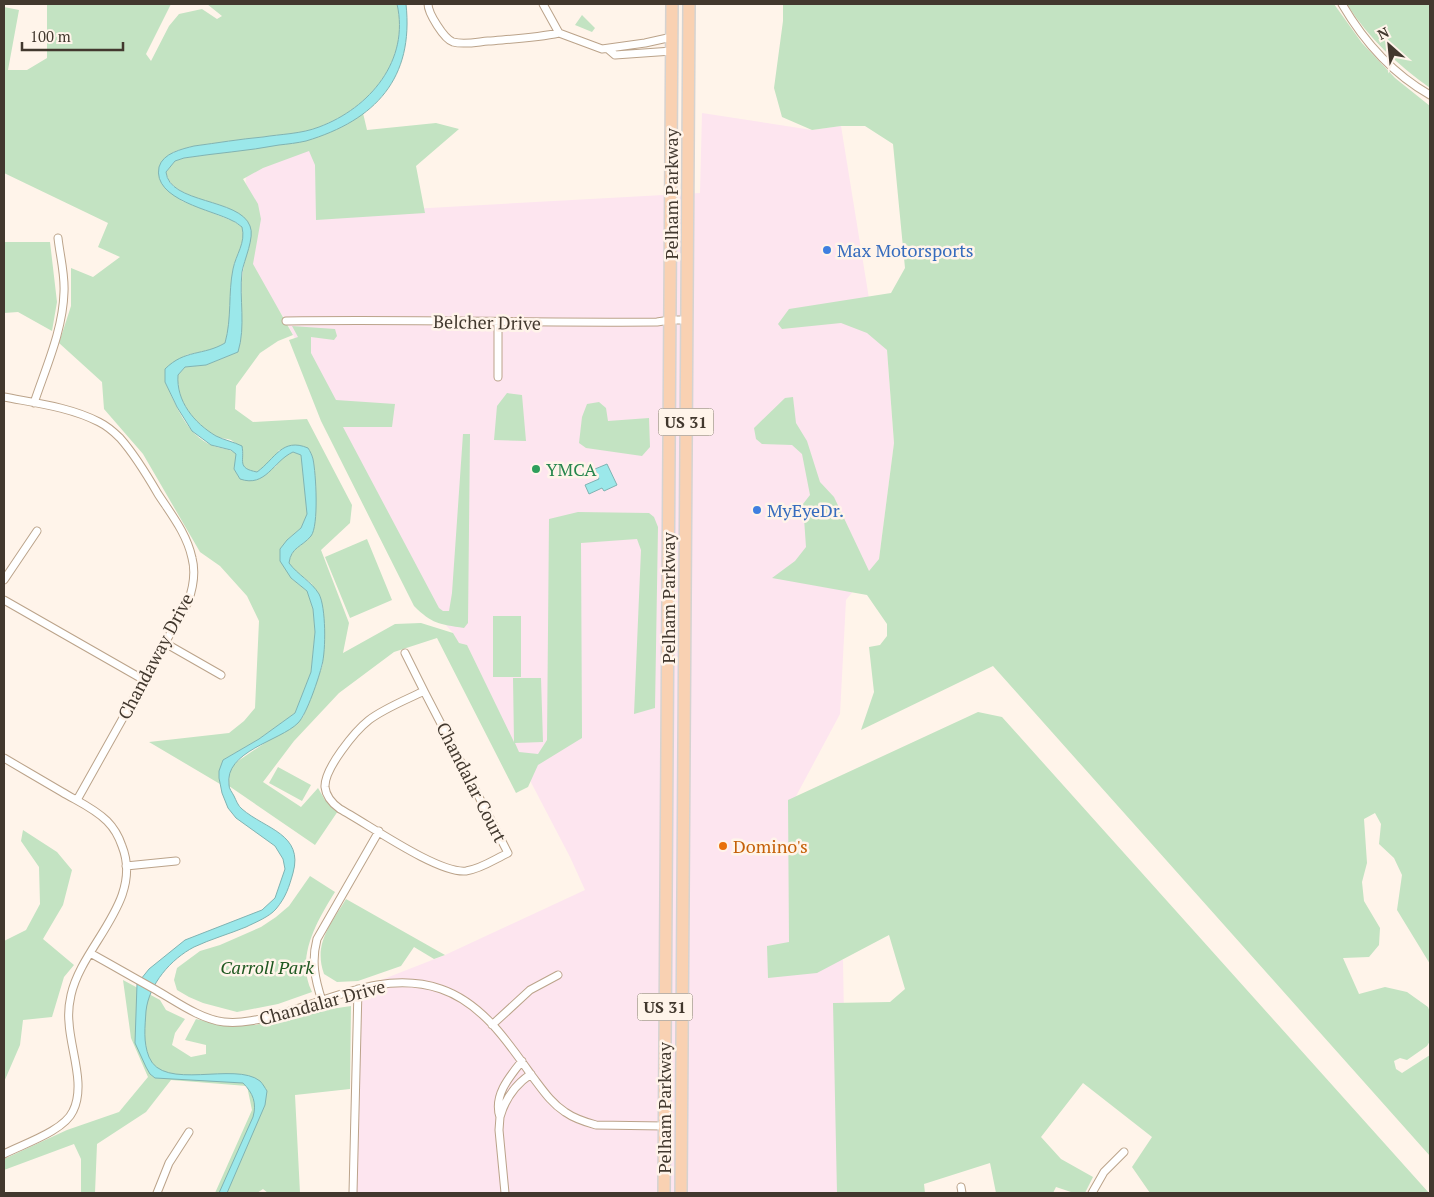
<svg xmlns="http://www.w3.org/2000/svg" width="1434" height="1197" viewBox="0 0 1434 1197" font-family="'PT Serif',serif">
<style>
.industrial{fill:#fde5ef}
.green{fill:#c3e3c2}
.water{fill:#9be8ea;stroke:#80b3b2}
.lines{fill:none;stroke-linecap:round;stroke-linejoin:round}
.minor-casing{stroke:#bba38a;stroke-width:9}
.primary-casing{stroke:#d5d3d1;stroke-width:14}
.minor{stroke:#fff;stroke-width:7}
.primary{stroke:#f9d1b2;stroke-width:11}
.shop-dot{fill:#3f7fe0;stroke:#fff4ea;stroke-width:2}
.leisure-dot{fill:#2e9e5b;stroke:#fff4ea;stroke-width:2}
.food-dot{fill:#e8710a;stroke:#fff4ea;stroke-width:2}
.labels{text-anchor:middle;dominant-baseline:central;stroke-width:5;stroke-linejoin:round;paint-order:stroke}
.shield{fill:#fff4ea;stroke:#7b7066;stroke-width:1}
.shield-label{font-size:16px;font-weight:bold;fill:#42382e}
.street-label{font-size:18px;fill:#42382e;stroke:#fff4ea}
.shop-label{font-size:18px;fill:#366cbe;stroke:#fff4ea;text-anchor:start}
.leisure-label{font-size:18px;fill:#27864d;stroke:#fff4ea;text-anchor:start}
.food-label{font-size:18px;fill:#c56008;stroke:#fff4ea;text-anchor:start}
.park-label{font-size:18px;font-style:italic;fill:#1e5820;stroke:#fff4ea}
</style>
<rect width="100%" height="100%" fill="#fff4ea"/>
<path class="industrial" d="M702,113l110,17 29,-4 31,191 15,33 7,93 -15,116 -33,41 -6,114 -46,86 2,152 47,8 4,233h-490l1,-204 87,-34 140,-65 -15,-33 -117,-224 -16,-18 -151,-294 -44,-68 6,-112 71,-6 1,79 380,-21z"/>
<path class="green" d="M47,4h124l-25,50 5,7 18,-35 10,-12 23,-5 15,10 5,-3 -15,-12h190c13,56 -27,104 -78,123 -18,7 -38,7 -56,10 -23,2 -46,6 -69,9 -18,4 -27,6 -35,24l23,31 51,20 10,6c3,16 -7,27 -10,42 -5,25 -1,49 -8,74l-11,6 -28,6 -21,27c11,23 21,52 46,63 9,4 18,3 26,9l-3,15 6,10 35,-12 9,-11 9,-4 8,3 2,6 4,53 -6,14 -14,12 4,38 16,13 6,17 2,24 -4,40 -16,41 -36,26 -36,21 -4,18 1,6 -71,-42 80,-9 15,-12 11,-13 4,-87 -12,-25 -27,-30 -20,-14 -57,-98 -39,-45 -2,-27 -43,-39 12,-37v-38l22,9 27,-20 -22,-10 10,-24 -104,-50v-166l15,3 -11,60h19l20,-12z
M783,4h551l28,39 33,35 35,28v858l-33,-54 5,-35 -8,-17 -15,-14 2,-20 -6,-11 -11,6 3,44 -5,19 2,19 16,27 -1,17 -10,12 -26,1 16,36 26,-7 22,5 21,15 2,5v29l-3,5 -20,14 -7,-2 -6,3 2,8 6,4 28,-18v101l-437,-490 -132,64 13,-38 -5,-45 11,-2 7,-9v-12l-20,-29 -95,-17 23,-17 11,-14 -3,-43 7,-9 -8,-41 -10,-9 -30,-1 -6,-5 -2,-11 31,-30 8,-1 3,26 11,18 13,41 14,15 35,74 10,-12 15,-116 -7,-93 -20,-17 -26,-10 -59,6 -4,-5 11,-15 102,-16 14,-25 -12,-124 -28,-18h-24l-29,4 -30,-13 -8,-29 9,-67z
M1347,4h83v84c-32,-23 -62,-50 -83,-84z
M582,15l13,13 -3,4 -17,-7z
M363,113l4,17 69,-7 23,6 -43,37 9,47 -109,7 -1,-55 -6,-14 -46,17 -20,11 15,25 3,15 -8,45 40,71 -15,6 -18,12 -24,33 -1,23 18,13 54,-3 45,86 -2,18 -29,27 28,73 -6,30 52,-29 26,-1 32,10 6,10 8,2 47,97 -1,-64h28l2,64 -28,1 4,9 19,2 9,-14 2,-221 29,-7 71,1 5,4 4,10 -3,181 -21,6 7,-164 -4,-11 -56,4 1,195 -44,27 -10,22 -12,6 -79,-155 -43,14 -55,41 -45,48 -31,41 38,25 17,-19 7,12 13,11 -23,34 -86,-59v-14l6,-9 68,-46 20,-53 -11,-80 -18,-14 -5,-7c2,-16 13,-16 21,-26 9,-11 6,-64 3,-78 -1,-4 -3,-8 -5,-11l-29,2 -10,14 -12,8 -10,-2 -5,-6 1,-13c-3,-3 -7,-8 -12,-11 -4,-2 -10,-1 -15,-4 -22,-13 -40,-35 -38,-61l7,-8 21,-2 32,-13c8,-26 1,-54 5,-81 2,-14 7,-27 8,-41 -7,-7 -14,-18 -23,-22 -17,-8 -59,-12 -62,-36l9,-11 9,-3 121,-17 42,-17z
M4,242h46l7,60 -5,29 -34,-19 -14,1z
M292,326l43,3 2,7 -3,4 -23,-3v16l25,47 59,4 -3,23h-49l96,181 4,3h6l3,-18 11,-159h7l-2,189 -4,5c-25,-4 -32,-4 -50,-22l-93,-185 -32,-81 9,-3z
M507,393l15,2 4,46 -32,-1 3,-34z
M599,402l7,6 2,13 41,-3 1,29 -8,9 -56,-8 -7,-5 3,-26 5,-13z
M367,539l25,61 -42,18 -25,-61z
M493,616h28v61h-28z
M978,712l24,5 427,476h-279l-18,-26 20,-30 -69,-54 -42,54 20,22 32,18 -8,16h-11l-18,-6 -3,6h-57l-6,-30 -66,21 1,9h-88l-4,-190 57,-1 15,-13 -16,-54 -72,38 -49,5 -1,-32 22,-4 -1,-142z
M278,767l33,18 -9,16 -33,-18z
M23,830l34,22 15,18 -9,35 -20,34 31,26 -10,12 -12,40 -29,3 -3,25 -16,37v-141l22,-11 14,-26 -1,-37 -18,-26z
M310,876l25,16c-18,29 -40,66 -23,100l-34,12 -41,8 -34,-9 -14,-6 -12,-7 -3,-10 3,-12 23,-17 20,-6 41,-18 15,-10 13,-11z
M346,899l99,56 -11,4 -20,-12 -13,19 -43,15 -21,1 -13,-8c-11,-30 7,-50 22,-75z
M123,980l37,20 6,10 19,9 -10,14 -3,12 19,12 15,-3v-9l-21,-5 11,-21 25,6h35l59,-18 9,3 27,-4 -1,83 -55,6 5,98h-32l-5,-4 -6,4h-42l37,-83 -5,-24 -76,-6 -25,32 -49,32 -2,49h-14v-34l-7,-15 -70,26v-11l63,-29 52,-18 29,-35 -17,-39z"/>
<path class="water" d="M397,4h9c8,74 -30,116 -100,137 -9,2 -18,3 -27,4 -31,6 -63,8 -95,13l-9,3 -9,11c3,32 74,26 84,54 5,11 -6,34 -8,46 -3,27 4,54 -4,80l-32,13 -21,2 -7,8c-2,26 16,48 38,61 8,4 18,6 26,10 3,15 -6,22 15,26 18,-13 25,-35 51,-24 2,3 4,7 5,11 3,14 6,67 -2,77 -9,11 -20,11 -22,27 9,12 22,18 30,31 7,13 7,56 3,71 -3,12 -15,49 -24,58 -18,18 -74,28 -69,62 0,4 3,7 5,11 2,4 4,10 8,13 23,20 62,25 51,64 -4,14 -7,24 -17,36 -7,8 -20,13 -30,18 -17,7 -35,12 -52,20 -23,12 -45,37 -48,64 -1,16 -3,31 3,46 14,35 86,4 111,24 3,3 5,7 7,10l-2,14 -38,88h-8l34,-76c4,-14 0,-24 -10,-34l-88,-5 -5,-4 -4,-7 -11,-24 2,-59 12,-15 36,-29 77,-30 13,-12 10,-29 -2,-10 -8,-13 -39,-28 -8,-10 -6,-15 -3,-15v-7l4,-11 36,-21 36,-26 16,-41 4,-40 -2,-23 -6,-18 -16,-13 -11,-17v-12l7,-9 14,-12 6,-14 -6,-59 -8,-3c-20,9 -27,36 -53,27l-6,-10 2,-15 -5,-4 -20,-5 -19,-14 -15,-24 -12,-25v-13c20,-20 38,-13 60,-26 7,-25 3,-50 8,-74 3,-15 13,-26 9,-42 -3,-2 -6,-5 -9,-6 -20,-11 -81,-21 -74,-54 4,-14 23,-18 35,-21 23,-3 46,-7 69,-9 18,-3 38,-3 56,-10 51,-19 91,-67 78,-123z
M607,464l10,21 -13,6 -2,-3 -13,6 -4,-9 14,-6 -4,-10z"/>
<g class="lines">
<g class="minor-casing">
<path id="minor" d="M428,4c0,9 16,35 25,38 11,3 24,0 35,-1 24,-2 48,-3 71,-8
M543,4l16,29 43,16 43,-6 27,-6
M1342,4c21,36 51,70 88,91
M608,49l7,6 57,-4
M286,321c124,-2 248,2 371,1l13,-2h17
M498,377v-56
M4,397c31,6 66,10 95,25 8,4 15,10 21,16 15,17 27,37 38,56 13,20 29,40 34,64 4,15 1,30 -4,44l-111,198
M34,403c12,-36 29,-73 30,-111 1,-18 -4,-36 -6,-54
M4,580l33,-49
M4,600l140,80
M165,643l56,32
M405,653l19,38
M424,691l84,162c-13,6 -27,16 -42,18 -28,3 -98,-47 -126,-62 -7,-5 -14,-12 -15,-22 -1,-18 30,-56 44,-67 16,-12 37,-20 55,-29z
M4,758c19,11 39,23 58,34 15,9 32,16 45,29 7,7 12,16 15,25 22,55 -40,99 -51,149 -2,9 -3,18 -2,27 1,27 17,63 4,89 -9,20 -50,33 -69,43
M126,866l50,-5
M90,953c22,12 44,25 66,37 21,12 44,29 68,32 19,2 37,-3 56,-8 53,-15 105,-44 161,-25 41,14 67,53 91,87 10,13 19,27 33,36 10,7 20,10 31,13l68,1
M322,1001c-7,-22 -11,-39 -5,-62l62,-108
M492,1025l38,-35 28,-15
M522,1061c-13,16 -29,35 -22,56 5,-18 16,-33 31,-43
M500,1117l-1,13 6,63
M961,1187l1,6
M157,1193l12,-30 20,-31
M353,1193l5,-204
M1092,1193l12,-21 20,-20"/>
</g>
<g class="primary-casing">
<path id="primary" d="M664,1193l8,-1189
M681,1193l8,-1189"/>
</g>
<use href="#minor" class="minor"/>
<use href="#primary" class="primary"/>
</g>
<g class="shop-dot">
<circle cx="827" cy="250" r="5"/>
<circle cx="757" cy="510" r="5"/>
</g>
<circle class="leisure-dot" cx="536" cy="469" r="5"/>
<circle class="food-dot" cx="723" cy="846" r="5"/>
<g class="labels">
<g class="shield">
<rect x="658.5" y="408.5" width="55" height="27" rx="4"/>
<rect x="637.5" y="993.5" width="55" height="27" rx="4"/>
</g>
<g class="shield-label">
<text x="686" y="422">US 31</text>
<text x="665" y="1007">US 31</text>
</g>
<g class="street-label">
<text transform="translate(671 194) rotate(-90)">Pelham Parkway</text>
<text transform="translate(487 322) rotate(1)">Belcher Drive</text>
<text transform="translate(668 598) rotate(-90)">Pelham Parkway</text>
<text transform="translate(155 656) rotate(-62)">Chandaway Drive</text>
<text transform="translate(472 782) rotate(63)">Chandalar Court</text>
<text transform="translate(322 1002) rotate(-15)">Chandalar Drive</text>
<text transform="translate(664 1108) rotate(-90)">Pelham Parkway</text>
</g>
<g class="shop-label">
<text x="837" y="250">Max Motorsports</text>
<text x="767" y="510">MyEyeDr.</text>
</g>
<g class="leisure-label">
<text x="546" y="469">YMCA</text>
</g>
<g class="food-label">
<text x="733" y="846">Domino's</text>
</g>
<g class="park-label">
<text x="267" y="967">Carroll Park</text>
</g>
</g>
<rect width="1434" height="1197" fill="none" stroke="#42382e" stroke-width="10"/>
<g transform="translate(1389 45) rotate(333)" stroke="#fff4ea" stroke-width="4" paint-order="stroke">
<path d="M0-4L9 19L0 12L-9 19Z" fill="#42382e"/>
<text y="-8" font-size="14" font-weight="bold" text-anchor="middle" fill="#42382e">N</text>
</g>
<path d="M22 42v8h101v-8" fill="none" stroke="#42382e" stroke-width="2.5"/>
<text x="30" y="42" font-size="15" fill="#42382e" stroke="#fff4ea" stroke-width="4" paint-order="stroke">100 m</text>
</svg>
